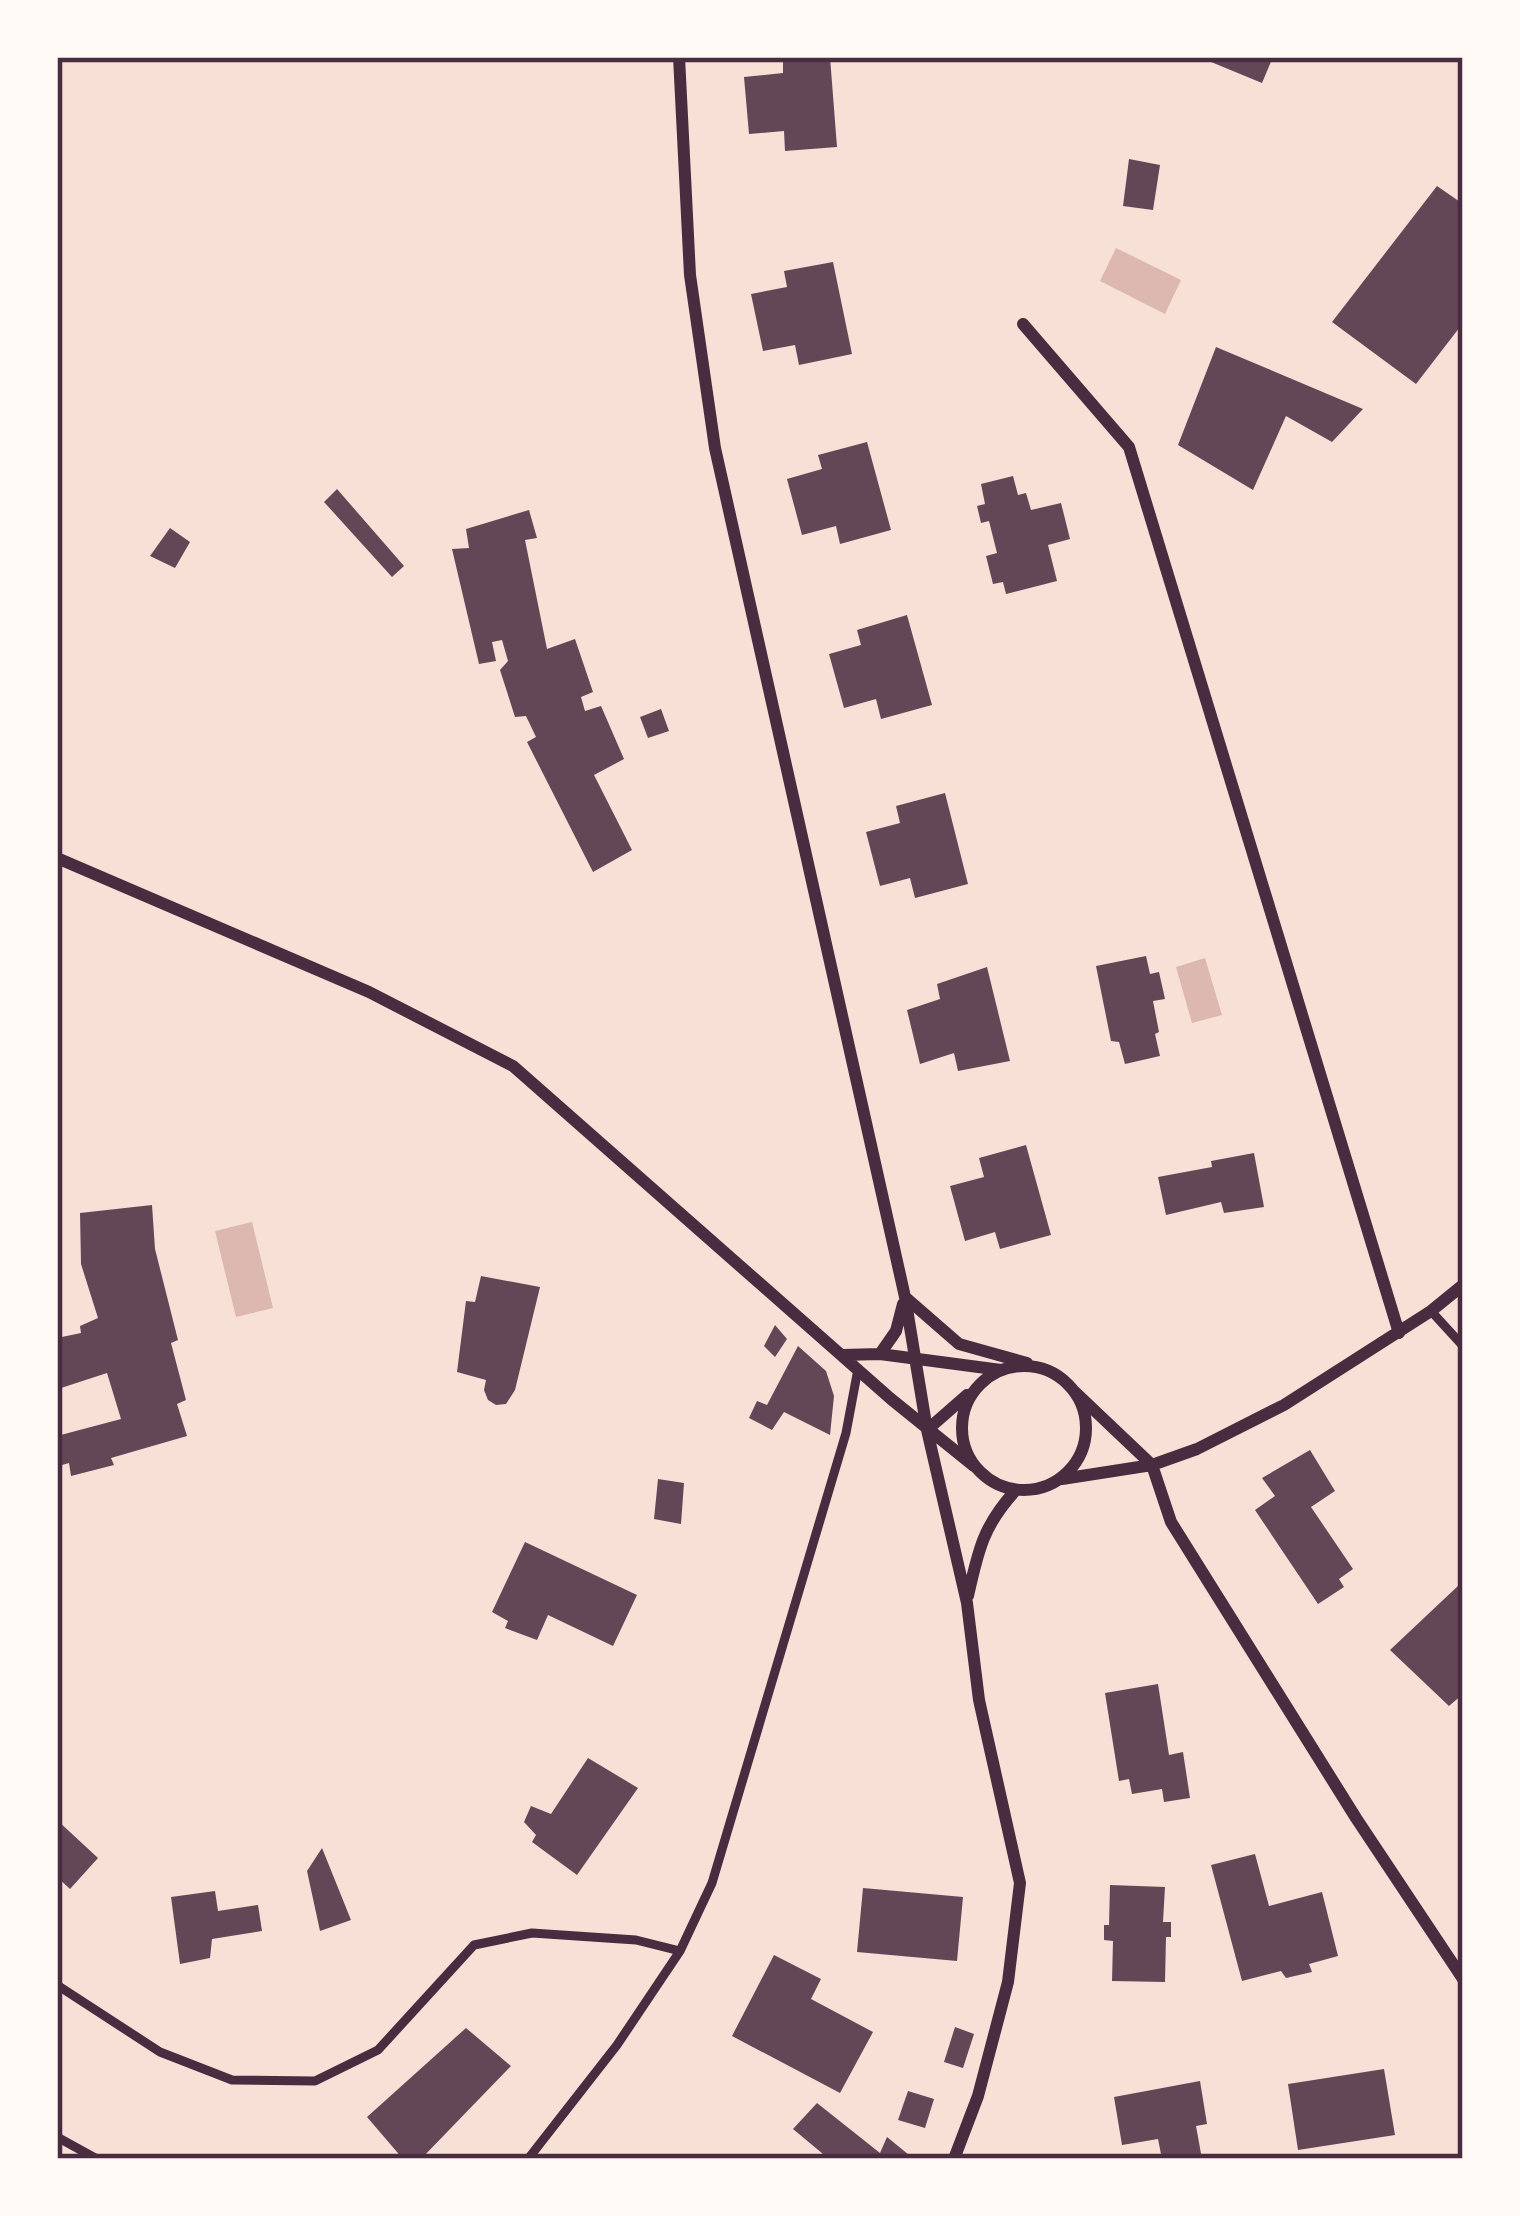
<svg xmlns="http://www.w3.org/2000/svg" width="1520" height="2216" viewBox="0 0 1520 2216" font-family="Figtree,sans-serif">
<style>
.water{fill:#dcb8b0}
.building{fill:#644757}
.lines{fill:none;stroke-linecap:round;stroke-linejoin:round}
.service{stroke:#4a2c40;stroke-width:9}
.minor{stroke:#4a2c40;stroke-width:12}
.neatline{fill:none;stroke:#4a2c40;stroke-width:4.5}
</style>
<rect width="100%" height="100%" fill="#f7e1d7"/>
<path class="water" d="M1116,248l65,32 -16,34 -65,-33z
M1205,958l17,57 -30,8 -16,-56z
M252,1222l21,86 -37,9 -21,-86z"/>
<path class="building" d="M830,57l7,90 -52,4 -1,-20 -35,3 -5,-57 39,-4v-15z
M1199,57h74l-11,26z
M1129,159l31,6 -7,45 -30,-4z
M1437,186l26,18v119l-47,61 -84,-62z
M833,262l19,92 -53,11 -4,-20 -32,6 -12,-57 36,-7 -3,-16z
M1216,347l147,62 -31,33 -46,-26 -33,74 -75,-45z
M867,442l24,88 -51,14 -4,-18 -34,9 -15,-56 35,-10 -4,-14z
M1013,476l5,19 8,-2 5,17 30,-7 9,36 -22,6 9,36 -51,13 -3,-12 -10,2 -7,-28 11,-3 -8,-32 -8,2 -4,-17 8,-2 -4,-20z
M337,489l67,77 -12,11 -68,-75z
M529,510l8,28 -12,2 22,109 28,-10 18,53 -12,5 4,14 16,-5 23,53 -30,16 38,75 -39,22 -66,-130 9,-5 -10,-21 -11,1 -15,-47 8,-9 -6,-21 -10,2 4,19 -17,3 -27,-115 17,-1 -3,-19z
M170,528l20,14 -15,26 -25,-12z
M907,615l25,90 -51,14 -5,-20 -32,9 -15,-54 32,-9 -4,-15z
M661,709l8,22 -21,7 -8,-21z
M945,793l23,91 -53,14 -5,-20 -30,8 -14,-54 34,-9 -4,-17z
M1146,956l4,18 9,-2 6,27 -12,2 6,31 -4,2 5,22 -35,8 -6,-22 -8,-1 -15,-75z
M987,967l23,94 -52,10 -4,-18 -34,11 -13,-54 33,-11 -3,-15z
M1026,1145l25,90 -51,14 -5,-17 -30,9 -15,-55 34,-9 -5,-19z
M1254,1153l10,54 -40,6 -3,-11 -55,13 -8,-38 54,-10 -1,-6z
M152,1205l3,44 23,91 -7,3 15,57 -9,4 10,32 -76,22 3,7 -43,11 -2,-13 -7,2 -5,-29 64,-17 -14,-46 -49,16 -1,-4v-47l24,-5 -1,-7 18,-8 -17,-54 -1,-51z
M481,1276l59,11 -25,103 -9,14 -10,1 -8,-5 -4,-10 2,-10 -29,-8 9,-71 9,1z
M775,1325l12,14 -12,18 -11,-11z
M798,1346l28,25 8,25 -4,39 -46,-23 -12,18 -23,-12 8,-17 10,4z
M1310,1450l25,41 -24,16 42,62 -14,10 5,8 -26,17 -63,-94 20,-14 -13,-18z
M658,1479l26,4 -3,41 -27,-5z
M525,1542l112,53 -24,51 -65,-31 -11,25 -32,-12 3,-7 -16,-9z
M1459,1585l4,5v104l-14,12 -59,-56z
M1158,1684l11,71 14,-3 7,46 -26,4 -2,-13 -30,5 -3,-15 -10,2 -14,-88z
M588,1758l50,30 -61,87 -45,-33 4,-7 -12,-13 7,-16 20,8z
M57,1820l41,38 -28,31 -13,-12z
M322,1848l29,72 -31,11 -13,-60z
M1255,1854l14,52 53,-14 16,64 -29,8 3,8 -26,6 -5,-7 -39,10 -31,-116z
M1110,1885l55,2 -2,35h8v15h-5l-1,45 -53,-1 1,-40 -9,-1v-15h5z
M863,1888l100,9 -6,64 -100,-9z
M215,1891l3,20 40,-6 4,26 -50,8 -2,19 -30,6 -9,-67z
M774,1955l47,24 -10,20 62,33 -33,61 -108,-57z
M955,2027l19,7 -11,34 -19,-6z
M466,2028l45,38 -90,93h-18l-36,-42z
M1384,2069l11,66 -97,15 -10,-66z
M1200,2081l7,43 -11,2 6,33h-40l-4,-20 -36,6 -8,-48z
M908,2091l26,8 -9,29 -27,-8z
M817,2103l63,50 7,-16 27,22h-85l-36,-30z"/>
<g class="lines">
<path class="service" d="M1431,1311l32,35
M57,1985l103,67 72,28 83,1 63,-31 96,-105 58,-12 104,7 44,11
M57,2137l40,22
M528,2159l89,-114 63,-94 32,-68 134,-450 12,-64"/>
<path class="minor" d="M679,57l11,218 25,173 190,849 22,133 40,173 12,97 41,183 -12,99 -30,114 -24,63
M1023,324l106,123 270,886
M57,858l312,134 144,74 378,333 83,67
M905,1297l54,47 68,19
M880,1354l16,-23 7,-27
M843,1355l37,-1 121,16
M962 1428a62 62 0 1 1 124 0a62 62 0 1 1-124 0Z
M1074,1391l78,74 19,57 185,296 107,161
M927,1430l40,-35
M1062,1479l90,-14 45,-16 87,-44 147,-94 32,-26
M968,1596c10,-45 15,-70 47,-105"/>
</g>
<rect width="1520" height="2216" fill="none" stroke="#fffaf5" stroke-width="120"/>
<rect x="60" y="60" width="1400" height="2096" class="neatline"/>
</svg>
